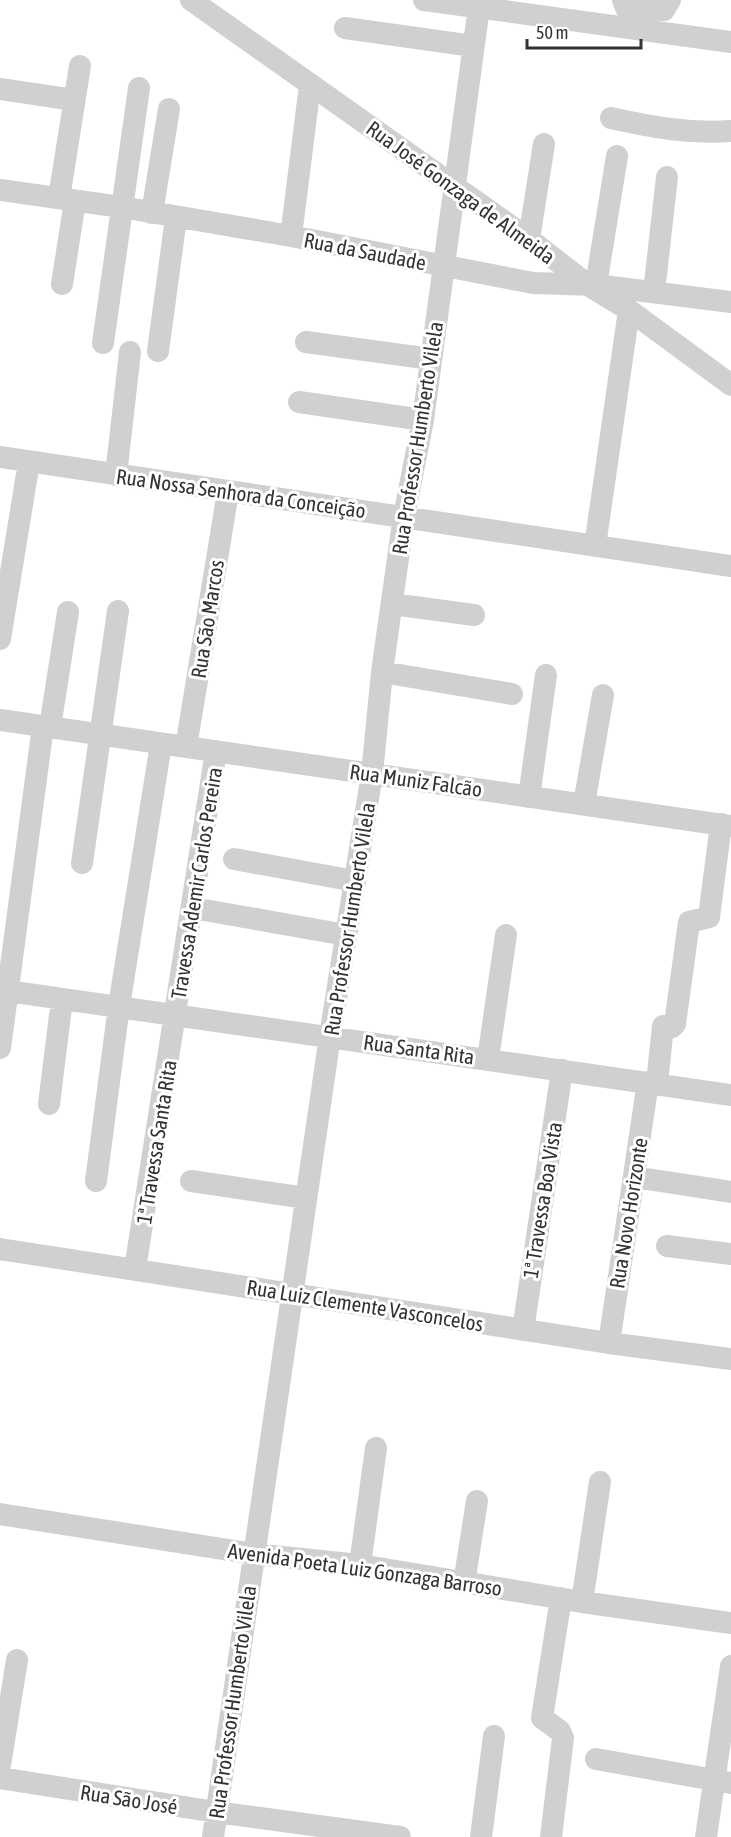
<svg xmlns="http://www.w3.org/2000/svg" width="731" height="1837" viewBox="0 0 731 1837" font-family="'Asap Condensed',sans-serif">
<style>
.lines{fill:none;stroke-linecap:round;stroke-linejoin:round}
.minor{stroke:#d0d0d0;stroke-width:22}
.labels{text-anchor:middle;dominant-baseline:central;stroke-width:6;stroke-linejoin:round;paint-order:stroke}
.street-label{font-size:21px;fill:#333;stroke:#fff}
</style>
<rect width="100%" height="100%" fill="#fff"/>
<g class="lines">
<path class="minor" d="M191,0l338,239 59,46 41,25 102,75
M424,0l307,42
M623,0l3,8 38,2 6,-10
M345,28l128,18
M0,89l74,11
M611,118c41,9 77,16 120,13
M0,190l121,17 170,29 242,47 63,2 135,17
M59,198l21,-132
M152,213l17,-104
M291,236l19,-151
M529,239l15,-95
M62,284l13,-83
M596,285l21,-129
M654,292l13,-115
M306,342l125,17
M103,343l36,-255
M158,351l18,-133
M299,402l124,18
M0,457l731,109
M116,475l14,-123
M595,546l34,-236
M392,604l82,11
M0,639l29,-177
M382,672l130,22
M0,720l731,106
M50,727l18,-115
M186,747l42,-255
M529,797l17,-122
M584,804l19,-109
M234,859l121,22
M82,863l36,-252
M193,908l153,27
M0,990l731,105
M0,1048l43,-322
M488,1059l18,-124
M657,1083l6,-57 9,1 3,-3 14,-102 20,-5 12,-93
M49,1104l13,-105
M634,1177l97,15
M96,1181l23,-175 42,-262
M191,1181l115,17
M667,1246l64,8
M0,1249l609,94 122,16
M135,1269l81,-518
M523,1330l39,-260
M609,1343l39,-261
M0,1514l254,40 106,11 222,37 149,21
M360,1565l16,-117
M464,1583l13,-82
M582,1602l18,-120
M596,1759l135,24
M0,1765l17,-105
M0,1778l216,34 184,25
M213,1837l117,-801 42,-262 10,-102 22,-156 19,-96 57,-420
M481,1837l13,-101
M551,1837l12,-99 -3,-7 -18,-13 19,-120
M706,1837l25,-171"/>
</g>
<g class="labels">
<g class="street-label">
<text transform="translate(461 192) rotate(36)">Rua José Gonzaga de Almeida</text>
<text transform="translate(365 251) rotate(11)">Rua da Saudade</text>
<text transform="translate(417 438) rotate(-81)">Rua Professor Humberto Vilela</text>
<text transform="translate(241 493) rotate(8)">Rua Nossa Senhora da Conceição</text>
<text transform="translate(207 619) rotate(-81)">Rua São Marcos</text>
<text transform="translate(416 780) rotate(8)">Rua Muniz Falcão</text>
<text transform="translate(196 883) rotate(-81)">Travessa Ademir Carlos Pereira</text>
<text transform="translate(349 919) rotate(-81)">Rua Professor Humberto Vilela</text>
<text transform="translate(419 1049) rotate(8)">Rua Santa Rita</text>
<text transform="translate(156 1142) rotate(-81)">1ª Travessa Santa Rita</text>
<text transform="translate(542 1200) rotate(-81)">1ª Travessa Boa Vista</text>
<text transform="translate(628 1213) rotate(-81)">Rua Novo Horizonte</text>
<text transform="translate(365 1305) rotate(9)">Rua Luiz Clemente Vasconcelos</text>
<text transform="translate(365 1569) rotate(8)">Avenida Poeta Luiz Gonzaga Barroso</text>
<text transform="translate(232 1702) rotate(-82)">Rua Professor Humberto Vilela</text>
<text transform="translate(129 1799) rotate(9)">Rua São José</text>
</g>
</g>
<path d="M527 39v9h114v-9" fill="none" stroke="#333333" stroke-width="3"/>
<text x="536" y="39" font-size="18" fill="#333333" stroke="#ffffff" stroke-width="4.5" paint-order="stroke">50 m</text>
</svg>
